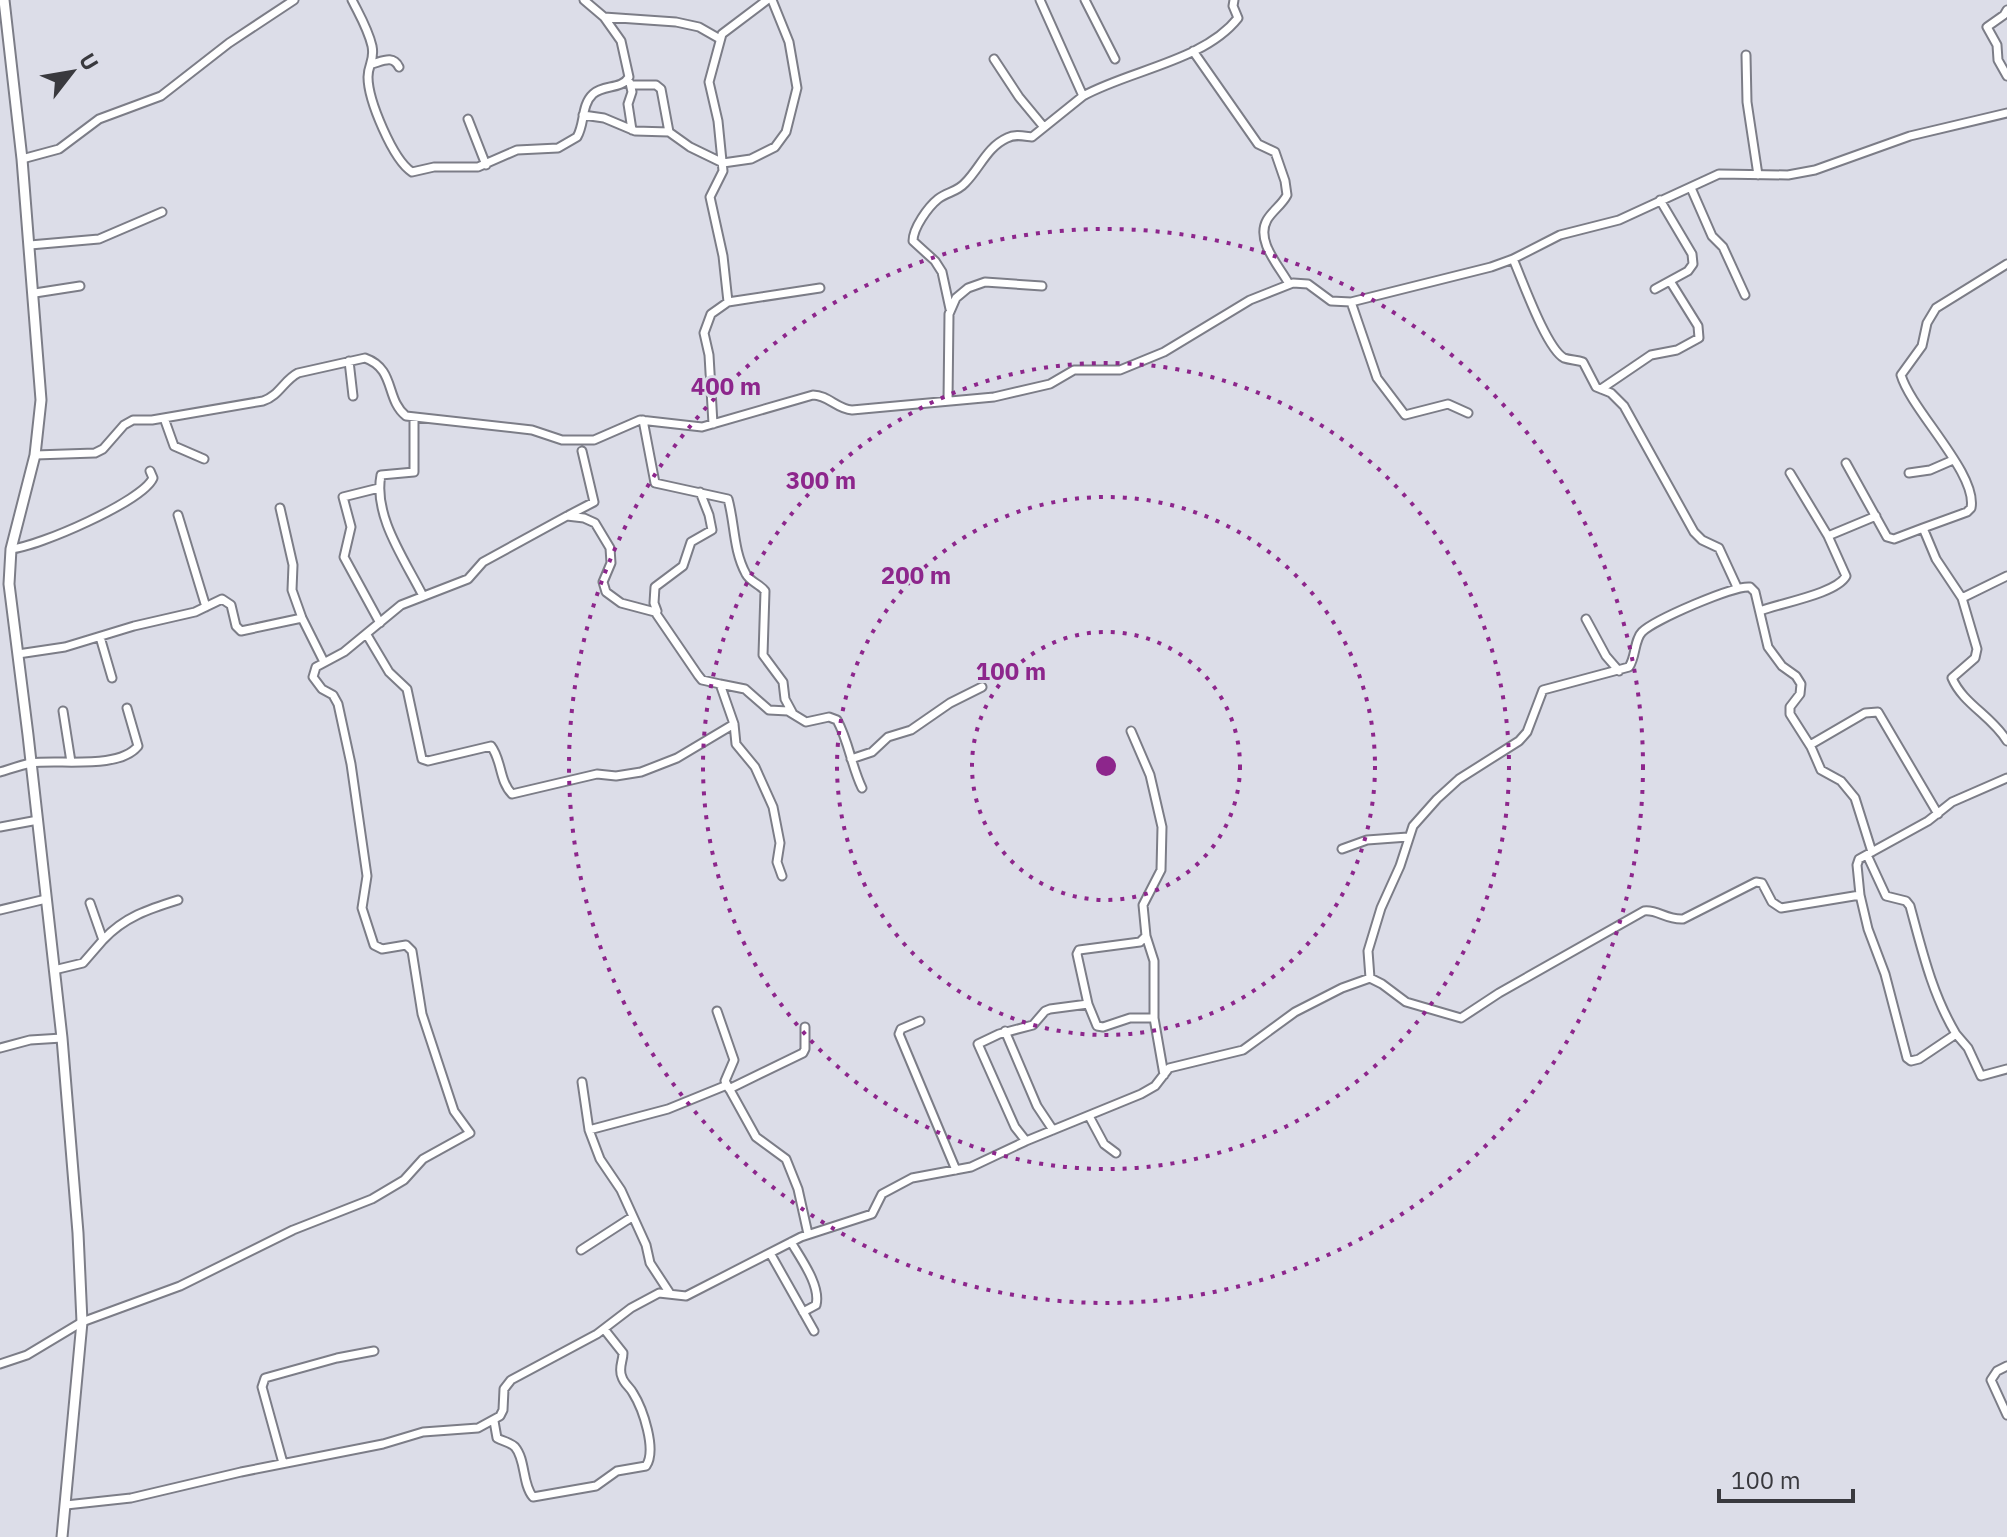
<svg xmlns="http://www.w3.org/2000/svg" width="2007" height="1537" viewBox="0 0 2007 1537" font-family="'IBM Plex Sans',sans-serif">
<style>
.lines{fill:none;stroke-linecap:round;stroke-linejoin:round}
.minor-casing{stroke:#7c7d87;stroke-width:11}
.tertiary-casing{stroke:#7c7d87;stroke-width:13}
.minor{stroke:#fff;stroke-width:7}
.tertiary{stroke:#fff;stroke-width:9}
.ring{fill:none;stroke:#8d268c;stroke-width:4;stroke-dasharray:4 8}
.centre{fill:#8d268c;stroke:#dcdde8;stroke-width:4}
.ring-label{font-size:24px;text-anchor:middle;font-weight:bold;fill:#8d268c;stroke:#dcdde8;stroke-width:6;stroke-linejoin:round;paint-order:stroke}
</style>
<rect width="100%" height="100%" fill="#dcdde8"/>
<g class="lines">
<g class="minor-casing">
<path id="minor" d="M352,0c8,16 16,29 20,46 3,15 -4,18 -4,31 0,23 25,83 44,95l22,-5h44l39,-17 41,-2 19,-11c8,-13 4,-32 16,-43 11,-10 28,-4 36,-17l-8,-36 -17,-24
M584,0l20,17 72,5 23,5 21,12
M1040,0l43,96c47,-26 121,-35 155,-78l-5,-12 1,-6
M1085,0l30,59
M2007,10l-3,5 -17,12 10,18 1,15 9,16
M1193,51l65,93 17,8 10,29 2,14c-5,10 -15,16 -20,25 -12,21 13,47 22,64
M1746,55l1,47 11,73
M994,59l25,38 24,29
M372,64c11,-3 21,-9 27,3
M630,83l2,9 -4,12 4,26
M631,85h25l5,4 8,43
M583,115l21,3 31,13 34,1 21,15 33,16 28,-4 24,-12 11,-15 11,-44 -8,-46 -17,-42
M468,119l18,46
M22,159l37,-10 40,-30 62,-23 68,-53 65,-43
M1691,188l21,48 11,11 22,48
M30,245l69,-6 63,-27
M1513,259c9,20 33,89 51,99 6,2 13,2 19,4l13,25 15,6 13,13 70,126 8,8 17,8 18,39
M2007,264l-71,44 -9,15 -5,23 -21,29c10,35 77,99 70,133l-4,4 -44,16 13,31 26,39 15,51 -2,9 -23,20c11,26 40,38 55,63
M1655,289l33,-18 5,-7 -1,-10 -32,-54
M35,293l45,-7
M728,302l-5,-46 -13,-59 13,-26 -5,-50 -9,-39 13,-48 45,-34
M1351,302l26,76 28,37 43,-11 20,9
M950,309l-8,-37 -7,-11 -22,-20c0,-13 15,-34 25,-42 9,-7 19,-7 27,-16 15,-15 22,-36 42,-45 8,-4 16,-2 25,-1l51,-41
M349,361l4,35
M1601,389l50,-34 26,-5 22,-12 -1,-12 -28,-45
M948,401l1,-87 7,-16 12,-10 17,-6 57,4
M164,418l10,28 30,13
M414,419v53l-33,3c-8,41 24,85 42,121
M643,420l12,63 73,16c7,25 5,51 18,75 4,8 14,10 19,17l-2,64 20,27 2,17 7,13
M713,424l-4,-69 -5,-22 7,-19 17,-12 92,-14
M35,455l60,-2 8,-4 21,-24 9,-5h19l111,-19c16,-5 21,-21 35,-28l67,-15c31,11 20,41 41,58l126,14 30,10h32l46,-20 62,7 111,-32c15,0 24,14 39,15l142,-13 56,-13 24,-14h46l44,-18 86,-52 43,-17 15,1 23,17 20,1 140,-35 22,-8 47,-24 59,-15 100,-46 69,1 27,-5 95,-34 97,-23
M1846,463l41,74 7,2 29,-11
M1909,473l21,-3 23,-10
M379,488l-36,9 8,30 -7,30 36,66
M280,508l13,57 -1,25 10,28 22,44
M178,515l28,92
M569,515l25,-13 -12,-51
M1828,536l48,-20
M11,549c27,-2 132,-48 142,-71l-3,-7
M1962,598l45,-22
M657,611l-3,-8 1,-16 28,-21 8,-24 21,-12 -3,-15 -9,-23
M1760,611c20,-8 76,-17 86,-35l-18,-40 -38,-63
M1586,619l20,37 13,15
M367,635l22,37 18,17 15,70 6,2 63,-15c11,14 8,35 21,48l85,-20 19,2 25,-4 36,-14 57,-34
M100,637l12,41
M18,654l47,-7 69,-21 61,-14 27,-13 9,6 5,21 5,5 61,-13
M63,711l8,51
M1131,731l19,44 12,52 -1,43 -18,35 3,31 -6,6 -61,8 -2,4 11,50 9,22 6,1 27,-9h24l10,57
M1810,745l55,-32 13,-1 60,102
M851,759l21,-7 16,-15 23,-7 39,-27 32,-16
M0,772c10,-3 21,-7 31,-9 28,-4 88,7 107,-17l-11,-38
M0,827l38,-7
M1342,849l25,-9 41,-3
M1867,855l19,41 20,5 4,5c12,44 22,88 46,128
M782,876l-5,-14 3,-19 -7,-36 -18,-40 -19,-23 -2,-20 -14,-40 25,5 24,21 19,1 18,11 23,-5 8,3c12,22 14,45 25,68
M1860,895l8,34 17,45 22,84 4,3 8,-2 37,-25 12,14 13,28 26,-7
M0,910l46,-11
M1146,936l8,25v57
M103,940c21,-23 46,-31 75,-40
M54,970l29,-7 20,-23 -13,-37
M1370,978l12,6 24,18 55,16 38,-25 145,-82c13,-2 22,9 39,8l73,-37 6,1 10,19 9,6 79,-13 -3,-30 2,-6 69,-38 24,-19 55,-24
M717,1011l17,49 -9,21 31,56 30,22 12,30 10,45
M920,1021l-19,8 -2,5 57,136
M1005,1031l32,75 16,24
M0,1048l30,-8 32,-2
M582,1082l7,48 11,29 21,31 25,55 4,18 19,29
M729,1089l74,-36 2,-4v-22
M1089,1116l15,28 12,9
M589,1130l79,-21 59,-24
M1026,1141l-11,-14 -37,-83 21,-10 34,-9 12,-14 5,-2 38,-5
M791,1242c10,17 30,44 25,63l-13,7
M581,1250l51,-33
M770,1253l44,78
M0,1364l27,-9 55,-33 98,-36 113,-56 79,-31 32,-19 19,-21 47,-26 -16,-22 -32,-97 -10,-63 -6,-6 -24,4 -8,-4 -12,-37 5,-32 -16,-112 -13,-60 -5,-9 -11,-6 -9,-12 3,-10 28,-15 57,-47 67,-26 15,-17 84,-46 17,2 11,5 15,25 1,15 -8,19 3,10 15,11 34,9 43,63 4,5 18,4
M2007,1366l-10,5 -6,9 16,35
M494,1421l3,17c5,3 13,4 18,9 11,13 7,37 18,50l63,-11 21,-15 29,-5c11,-16 -3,-57 -13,-73 -3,-6 -9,-9 -11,-16 -4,-9 1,-15 1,-24l-19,-24
M283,1463l-21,-76 3,-9 72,-20 37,-7
M66,1505l65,-7 110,-26 142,-28 40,-12 55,-4 22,-12 3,-6 1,-21 7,-9 86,-46 34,-26 28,-15 27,3 115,-59 71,-23 10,-20 30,-16 59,-11 55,-26 115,-47 14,-8 14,-18 74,-18 52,-38 47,-24 28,-10 -2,-27 13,-43 19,-42 13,-40 24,-27 22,-20 60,-38 8,-9 16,-42 86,-23c7,-10 5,-27 13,-35 12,-12 92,-47 108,-45l5,5 13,55 14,19 14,10 5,8 -1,10 -10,13v7l21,33 10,23 20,11 14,17 17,54"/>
</g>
<g class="tertiary-casing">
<path id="tertiary" d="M4,0l18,159 19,241 -6,55 -24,94 -2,35 19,151 34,303 16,195 4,89 -20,215"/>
</g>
<use href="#minor" class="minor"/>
<use href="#tertiary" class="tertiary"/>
</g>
<g class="ring">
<circle cx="1106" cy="766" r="134"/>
<circle cx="1106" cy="766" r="269"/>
<circle cx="1106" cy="766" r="403"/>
<circle cx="1106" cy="766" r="537"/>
</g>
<circle cx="1106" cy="766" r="12" class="centre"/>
<g class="ring-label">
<text x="726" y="395">400 m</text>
<text x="821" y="489">300 m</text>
<text x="916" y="584">200 m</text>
<text x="1011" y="680">100 m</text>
</g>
<g transform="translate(72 72) rotate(59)" stroke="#dcdde8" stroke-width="6" paint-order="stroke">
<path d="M0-6L14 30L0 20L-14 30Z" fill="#39393e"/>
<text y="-12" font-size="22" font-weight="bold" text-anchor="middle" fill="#39393e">U</text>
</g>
<path d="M1719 1489v12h134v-12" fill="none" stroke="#39393e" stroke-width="4"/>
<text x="1731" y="1489" font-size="24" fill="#39393e" stroke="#dcdde8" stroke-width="6" paint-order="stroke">100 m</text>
</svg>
